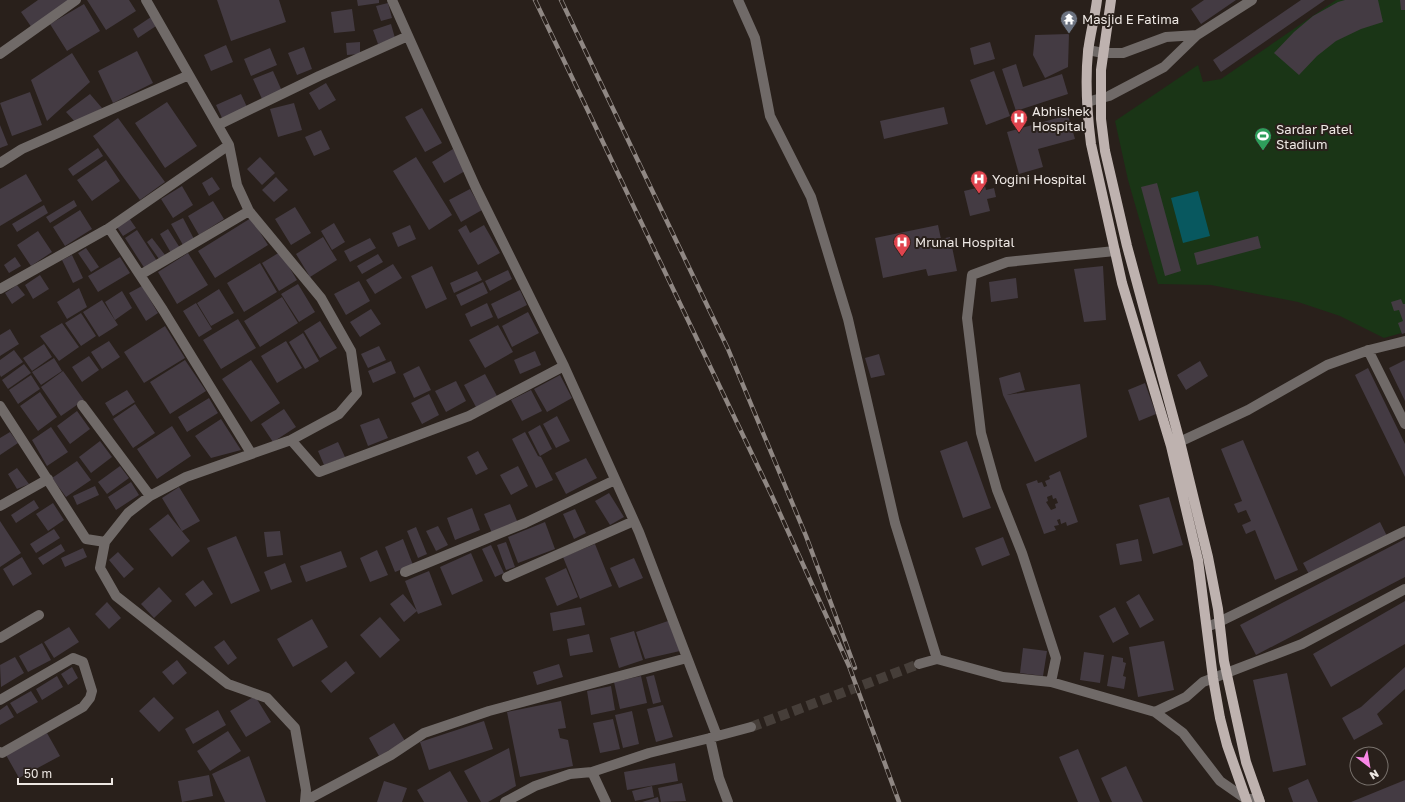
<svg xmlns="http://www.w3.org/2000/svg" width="1405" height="802" viewBox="0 0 1405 802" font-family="'Golos Text',sans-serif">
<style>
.green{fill:#1a3516}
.water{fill:#08585f}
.building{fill:#443b43;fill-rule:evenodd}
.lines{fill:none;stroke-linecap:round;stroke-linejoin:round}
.minor-tunnel{stroke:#463e39;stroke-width:10;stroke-dasharray:10 5;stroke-linecap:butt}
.minor{stroke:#706a68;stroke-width:10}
.major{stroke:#beb2af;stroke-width:10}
.rail-casing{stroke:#8f8783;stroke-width:4.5}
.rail{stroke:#29201b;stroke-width:3;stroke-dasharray:9;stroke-linecap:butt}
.labels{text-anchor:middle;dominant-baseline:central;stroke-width:4;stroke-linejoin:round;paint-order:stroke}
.poi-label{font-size:13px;fill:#ede7e3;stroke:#29201b;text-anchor:start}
</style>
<rect width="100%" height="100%" fill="#29201b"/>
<path class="green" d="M1336,0h69v332l-21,6 -44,-22 -42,-14 -87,-17 -53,-1 -30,-104 -13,-59 83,-56 5,17 18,-3z"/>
<path class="water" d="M1198,191l12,45 -27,7 -12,-45z"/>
<path class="building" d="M38,0h33l-39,28 -11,-16z
M87,0h42l7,11 -30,19z
M217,0h62l7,22 -55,19z
M357,0h22v3l-21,3z
M1204,0h32l-35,24 -10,-15z
M1301,0h24l-104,72 -8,-12z
M1345,0h33l5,22 -22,7 -25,12 -19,15 -18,19 -25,-22 20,-21 19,-16 25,-14z
M1400,0h5v10h-4z
M388,3l4,15 -11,3 -5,-15z
M84,4l16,27 -33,20 -17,-27z
M352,9l3,22 -21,2 -3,-21z
M151,17l5,9 -18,12 -5,-9z
M391,24l4,14 -17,6 -5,-14z
M1069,34l-1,33 -23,11 -12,-23 2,-20z
M360,42v12l-13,1 -1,-12z
M990,42l5,17 -21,6 -4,-17z
M226,45l7,17 -22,9 -7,-16z
M304,47l8,22 -15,6 -9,-22z
M270,48l7,17 -26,11 -7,-17z
M137,51l16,32 -40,20 -15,-32z
M72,53l18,29 -43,39 -16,-41z
M1016,64l7,23 39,-13 6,20 -52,17 -14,-42z
M273,71l9,20 -20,8 -9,-20z
M994,71l16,45 -24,9 -16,-45z
M326,83l10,17 -17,10 -10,-17z
M30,92l12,33 -30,11 -12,-33z
M90,94l12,14 -26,15 -10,-11z
M241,94l6,13 -25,11 -6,-13z
M167,102l30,44 -32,22 -30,-45z
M294,103l8,27 -24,7 -8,-28z
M944,107l4,17 -64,15 -4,-18z
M422,108l20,35 -17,9 -20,-35z
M1068,115l7,24 -37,10 5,18 -24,7 -12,-42z
M118,118l47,64 -25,18 -47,-64z
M0,125l8,20 -8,3z
M321,130l9,19 -16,7 -9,-19z
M98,148l5,8 -30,20 -5,-7z
M453,149l12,22 -21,12 -12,-21z
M260,157l15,16 -13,12 -15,-16z
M416,157l36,58 -23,15 -36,-59z
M106,160l14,21 -28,20 -15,-21z
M26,174l16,27 -42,25v-37z
M212,177l8,12 -11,7 -7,-13z
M276,177l12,13 -14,12 -12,-12z
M1157,183l24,88 -16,5 -24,-89z
M182,186l11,19 -20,13 -12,-19z
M985,186l1,4 8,-2 2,9 -9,2 3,12 -20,5 -6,-25z
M470,189l12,21 -21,12 -12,-22z
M74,200l3,6 -27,17 -4,-6z
M213,201l11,18 -25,16 -11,-19z
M44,205l4,8 -31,19 -5,-8z
M295,207l16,26 -20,12 -16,-26z
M80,210l12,19 -27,17 -12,-19z
M129,218l7,10 -13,8 -6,-9z
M183,218l11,21 -11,6 -12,-21z
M251,218l17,27 -53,33 -17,-27z
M334,223l11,19 -13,8 -11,-19z
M410,225l6,14 -18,8 -6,-14z
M466,225l4,8 14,-8 16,28 -22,12 -20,-35z
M938,225l3,14 9,-2 7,34 -29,5 -2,-7 -43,9 -8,-40z
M168,229l12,19 -9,5 -11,-19z
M137,230l20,31 -12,8 -20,-31z
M38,231l14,21 -21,14 -14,-21z
M1258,236l3,12 -64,17 -3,-12z
M323,237l14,23 -27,17 -14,-23z
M152,238l13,17 -6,4 -12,-17z
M370,238l6,10 -26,14 -6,-11z
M86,248l13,19 -8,5 -13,-19z
M280,252l17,28 -18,11 -17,-28z
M188,253l20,32 -31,19 -19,-32z
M378,254l5,8 -21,12 -5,-8z
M72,255l11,23 -10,5 -11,-23z
M15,257l6,9 -12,7 -5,-8z
M120,257l10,16 -32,19 -10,-16z
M260,263l17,29 -33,20 -17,-29z
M393,264l9,14 -27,16 -9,-14z
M432,266l15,33 -21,10 -15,-33z
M1103,266l3,54 -22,2 -10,-53z
M508,270l4,9 -22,12 -5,-10z
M477,271l5,9 -28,13 -4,-10z
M40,275l9,14 -16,10 -8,-14z
M1016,278l2,20 -27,4 -2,-20z
M359,281l11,20 -24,14 -12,-21z
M483,282l5,11 -27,13 -5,-11z
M298,284l17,28 -16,10 -18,-28z
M17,285l8,10 -13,9 -7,-11z
M142,286l16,27 -12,8 -17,-28z
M79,288l8,19 -20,12 -10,-17z
M219,289l15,24 -23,13 -14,-23z
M520,290l7,15 -29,14 -7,-15z
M122,291l10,17 -17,12 -10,-18z
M282,297l16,26 -38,24 -16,-26z
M1401,299l2,5h2v29l-3,1 -4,-11 5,-2 -4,-11 -5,1 -3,-9z
M102,300l16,25 -19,12 -16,-25z
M196,303l16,26 -13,8 -16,-26z
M487,303l6,14 -22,10 -6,-13z
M371,309l10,15 -21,13 -10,-15z
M528,312l11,21 -27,14 -10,-21z
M81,313l15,23 -15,10 -16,-23z
M238,319l18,29 -35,21 -18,-29z
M320,321l17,27 -17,10 -16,-27z
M62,323l17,24 -20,14 -19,-25z
M498,325l15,27 -28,16 -16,-28z
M165,326l20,32 -41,25 -20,-31z
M10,329l9,15 -19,12v-21z
M303,333l16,28 -14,8 -16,-27z
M109,341l11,16 -18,12 -11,-17z
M286,341l16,27 -25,15 -16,-27z
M44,344l8,13 -20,14 -9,-13z
M379,346l7,14 -18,8 -7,-14z
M14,350l9,12 -22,15 -1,-2v-15z
M535,351l6,14 -21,9 -6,-14z
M879,354l6,21 -14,3 -6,-20z
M89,356l10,14 -17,12 -10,-15z
M54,358l8,13 -21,14 -9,-13z
M185,360l21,31 -36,23 -20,-32z
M251,360l29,43 -29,19 -29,-43z
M1405,360v41l-16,-33z
M391,361l5,12 -23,10 -5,-12z
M1200,361l8,15 -22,14 -9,-15z
M24,364l7,9 -23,16 -6,-9z
M419,366l12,24 -17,8 -11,-24z
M1368,368l37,76v33l-50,-102z
M63,371l21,29 -23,16 -20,-29z
M1020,372l5,18 -18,5 73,-11 7,53 -52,25 -32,-67 -4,-17z
M485,374l12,22 -21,11 -12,-22z
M31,375l9,14 -22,15 -9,-14z
M560,375l12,23 -25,14 -13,-23z
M456,381l10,20 -20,11 -11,-21z
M1145,383l11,31 -17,7 -11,-31z
M127,390l8,12 -22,14 -8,-13z
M531,390l11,21 -20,10 -11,-21z
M40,392l17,25 -19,14 -18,-25z
M429,394l10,21 -17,9 -11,-21z
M209,398l9,15 -31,19 -9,-15z
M135,404l20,29 -22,15 -20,-29z
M284,409l12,18 -23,15 -12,-18z
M77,411l13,18 -20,15 -13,-18z
M557,416l13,25 -14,7 -13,-24z
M379,418l9,20 -20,8 -8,-21z
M221,419l20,31 -30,8 -16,-22z
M540,425l12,24 -12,7 -12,-24z
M172,426l19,30 -34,23 -20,-30z
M51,427l17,25 -21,14 -15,-26z
M10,432l8,11 -18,12v-17z
M525,432l13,24 3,1 12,23 -17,8 -24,-49z
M1243,440l55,130 -23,10 -20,-50 -9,4 -4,-9 9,-4 -5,-11 -8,3 -4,-9 8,-3 -21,-52z
M100,441l12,16 -21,16 -12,-16z
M967,441l24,67 -28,10 -23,-67z
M338,442l7,15 -21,8 -6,-14z
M478,451l10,18 -12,6 -9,-18z
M586,458l11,20 -31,16 -11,-21z
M77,461l14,19 -25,17 -14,-19z
M120,466l9,12 -22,16 -9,-12z
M518,466l10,20 -17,9 -11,-20z
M17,468l12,16 -12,5 -9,-15z
M1060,471l18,51 -11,4 -1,-4 -5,2 -1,-5 -3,1 2,5 -5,1 2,4 -12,4 -18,-50 11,-4 1,3 4,-1 2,5 3,-1 -2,-5 5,-2 -1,-3zM1052,495l1,4 3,-1 2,5 -3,1 1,4 -5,2 -5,-8 2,-1 -1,-4z
M131,482l8,13 -23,15 -8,-13z
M95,486l4,9 -22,10 -4,-9z
M179,487l21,34 -18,10 -20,-33z
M609,493l15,24 -14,8 -15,-24z
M1169,497l14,48 -30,9 -14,-49z
M34,500l5,8 -23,15 -5,-8z
M53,503l11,17 -16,11 -12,-17z
M510,504l10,24 -26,10 -10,-24z
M472,508l8,22 -25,10 -8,-22z
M575,509l11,24 -12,6 -11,-25z
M168,514l22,27 -18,16 -23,-28z
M0,521l21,32 -21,14z
M545,522l10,27 -37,14 -10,-26z
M1380,522l7,14 -77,40 -7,-13z
M438,526l10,19 -12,6 -10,-20z
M416,527l11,27 -9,4 -11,-27z
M54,529l6,9 -24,15 -6,-9z
M280,531l3,24 -16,2 -3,-25z
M236,536l24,55 -29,13 -24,-56z
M1003,537l7,18 -28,11 -7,-18z
M403,539l10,26 -18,7 -10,-25z
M1138,539l4,22 -22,4 -4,-21z
M1405,539v38l-149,78 -16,-30z
M506,542l9,25 -9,3 -9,-25z
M61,544l4,7 -22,14 -5,-7z
M595,544l17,42 -32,13 -17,-42z
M491,545l13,28 -9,4 -13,-28z
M83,548l4,9 -22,10 -4,-9z
M377,550l11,25 -18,7 -10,-24z
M341,551l6,16 -41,15 -6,-16z
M118,552l16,17 -10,9 -15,-18z
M471,553l12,28 -31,14 -12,-28z
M22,557l10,17 -19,12 -10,-17z
M634,558l9,20 -24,10 -9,-20z
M285,563l7,19 -21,8 -7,-18z
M566,568l12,29 -21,9 -12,-28z
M429,571l13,34 -24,9 -13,-33z
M203,580l10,14 -18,13 -10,-13z
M159,587l13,14 -18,17 -13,-14z
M403,594l14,17 -13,11 -14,-18z
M1139,594l15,26 -14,8 -14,-26z
M1405,601v43l-74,43 -18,-33z
M107,602l14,16 -12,11 -14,-15z
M581,607l4,18 -32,6 -3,-18z
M1115,607l14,27 -16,9 -14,-27z
M380,617l20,23 -20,18 -20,-23z
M312,619l16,28 -35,20 -16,-28z
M668,621l12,30 -35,8 -9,-27z
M69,627l10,15 -25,16 -10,-16z
M634,631l9,29 -24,8 -9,-30z
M589,634l4,18 -23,4 -3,-17z
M224,640l13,18 -9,7 -14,-18z
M1164,641l10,49 -36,7 -9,-50z
M42,643l9,17 -23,12 -9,-16z
M1023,648l24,3 -4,25 -23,-3z
M1084,652l20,3 -4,28 -20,-3z
M1112,656l11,2v4l3,1 -3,13 3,1 -2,12 -17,-3z
M15,657l9,16 -23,14 -1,-22z
M177,660l10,13 -14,12 -11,-13z
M346,661l9,12 -24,20 -10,-12z
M559,664l4,13 -26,8 -4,-13z
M72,667l6,11 -10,7 -7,-11z
M1405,667v22l-28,25 6,10 -29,16 -12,-22 19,-11z
M1287,673l19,92 -33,7 -20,-92z
M654,675l7,27 -8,2 -7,-27z
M57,676l6,11 -21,13 -6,-11z
M641,676l6,27 -27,6 -6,-27z
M611,686l4,24 -24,5 -4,-24z
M31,691l7,11 -21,12 -7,-11z
M255,696l16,26 -25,15 -16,-26z
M154,697l20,21 -15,14 -20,-21z
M561,701l5,27 -8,1 2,9 8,2 5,26 -53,11 -13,-65z
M7,705l7,12 -14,8v-15z
M663,705l10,32 -17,5 -9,-33z
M218,710l8,15 -33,19 -8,-15z
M632,711l7,33 -16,4 -8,-33z
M613,719l7,30 -20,4 -7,-30z
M484,721l9,28 -64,21 -9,-28z
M394,723l11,18 -26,15 -10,-18z
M228,731l13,20 -31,20 -13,-20z
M47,733l13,23 -41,22 -13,-23z
M509,748l7,38 -28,16h-7l-17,-31z
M1078,749l22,53h-22l-19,-45z
M249,756l17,46h-41l-13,-28z
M675,763l3,18 -51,9 -3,-18z
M1126,766l17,36h-31l-11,-24z
M450,771l18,31h-44l-7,-12z
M209,775l4,21 -31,6 -4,-21z
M1308,779l10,23h-25l-5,-14z
M1405,780v22h-54z
M384,781l23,7 -5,14h-25z
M682,783l4,18 -25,1 -3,-14z
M652,786l2,11 -19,4 -3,-10z
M658,797l1,5h-17z"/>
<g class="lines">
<path class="minor-tunnel" d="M751,727l168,-63"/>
<path class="minor" d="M146,0l83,145 8,40 12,26 72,87 30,53 6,42 -18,21 -48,26 -105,37 -36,19 -22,17 -23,29 -5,26 16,28 112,88 39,14 28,30 11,62 -1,12
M392,0l84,188 88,178 75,166 78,204
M738,0l17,38 15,78 41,81 37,122 47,204 42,136
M1197,35l55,-35
M0,54l76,-54
M1087,102l22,-6 55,-29 33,-32 -31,2 -43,16h-20l-15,-3
M218,125l101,-49 89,-40
M0,163l22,-14 167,-74
M109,228l54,82 88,143
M140,275l109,-64
M0,289l109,-61 120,-83
M1368,350l37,74
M82,405l68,91
M0,406l86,133 19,3
M291,440l28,32 150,-56 95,-50
M1173,445l75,-35 79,-45 42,-15 36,-9
M0,506l48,-27
M405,572l120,-49 90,-43
M507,577l127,-56
M1207,627l12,-5 186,-91
M0,638l39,-23
M919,664l18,-5 66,18 48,5 104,30 28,21 37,48 26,18h13
M1051,682l5,-24 -34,-105 -25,-63 -16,-57 -14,-115 5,-43 35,-13 108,-11
M0,700l73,-42 10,4 9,29 -2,7 -7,9 -81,46 -2,-1
M1155,712l31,-15 17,-15 99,-38 103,-55
M710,738l9,40 9,24
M592,772l14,30
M305,801l86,-46 33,-22 65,-22 198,-53
M505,802l30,-16 35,-12 22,-2 57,-19 61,-15 41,-11"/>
<path class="major" d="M1097,0c-2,17 -7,34 -9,52 -3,30 -1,61 3,92l31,139 49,163 27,114 15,118 7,40 7,27 20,57
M1111,0l-10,70v49l4,32 22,95 53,196 28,115 10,52 6,52 22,101 14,40"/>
<g class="rail-casing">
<path id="rail" d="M535,0l237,496 77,170 50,136
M561,0l167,349 78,187 49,132"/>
</g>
<use href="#rail" class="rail"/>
</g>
<defs>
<g id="temple-pin" transform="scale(0.9)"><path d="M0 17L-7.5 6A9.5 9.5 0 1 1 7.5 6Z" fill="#6b7280" stroke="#29201b"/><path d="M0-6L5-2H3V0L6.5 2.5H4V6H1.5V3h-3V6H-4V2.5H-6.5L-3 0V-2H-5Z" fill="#fff"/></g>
<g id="hospital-pin" transform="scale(0.9)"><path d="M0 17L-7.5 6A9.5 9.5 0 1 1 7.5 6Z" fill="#e0444e" stroke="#29201b"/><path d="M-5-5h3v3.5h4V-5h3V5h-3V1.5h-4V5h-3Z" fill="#fff"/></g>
<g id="stadium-pin" transform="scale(0.9)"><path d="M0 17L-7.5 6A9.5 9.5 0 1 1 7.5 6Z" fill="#2e9e5b" stroke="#29201b"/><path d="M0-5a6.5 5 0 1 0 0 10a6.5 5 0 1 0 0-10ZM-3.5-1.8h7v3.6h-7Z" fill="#fff"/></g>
</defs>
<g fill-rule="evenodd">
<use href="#temple-pin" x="1069" y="19"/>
<use href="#hospital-pin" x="1019" y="118"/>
<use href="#stadium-pin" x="1263" y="136"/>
<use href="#hospital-pin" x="979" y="179"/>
<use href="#hospital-pin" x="902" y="242"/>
</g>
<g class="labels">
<g class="poi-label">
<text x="1082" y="19">Masjid E Fatima</text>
<text x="1032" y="111">Abhishek<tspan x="1032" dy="15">Hospital</tspan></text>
<text x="1276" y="129">Sardar Patel<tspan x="1276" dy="15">Stadium</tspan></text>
<text x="992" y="179">Yogini Hospital</text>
<text x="915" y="242">Mrunal Hospital</text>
</g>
</g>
<g transform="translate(1369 766) rotate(149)"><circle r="19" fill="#29201b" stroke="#77706b"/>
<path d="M0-3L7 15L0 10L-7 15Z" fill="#fa87e7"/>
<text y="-6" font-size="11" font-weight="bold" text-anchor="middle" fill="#ede7e3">N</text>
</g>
<path d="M18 778v6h94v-6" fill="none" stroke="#ede7e3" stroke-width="2"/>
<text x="24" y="778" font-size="12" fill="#ede7e3" stroke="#29201b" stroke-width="3" paint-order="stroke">50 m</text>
</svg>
